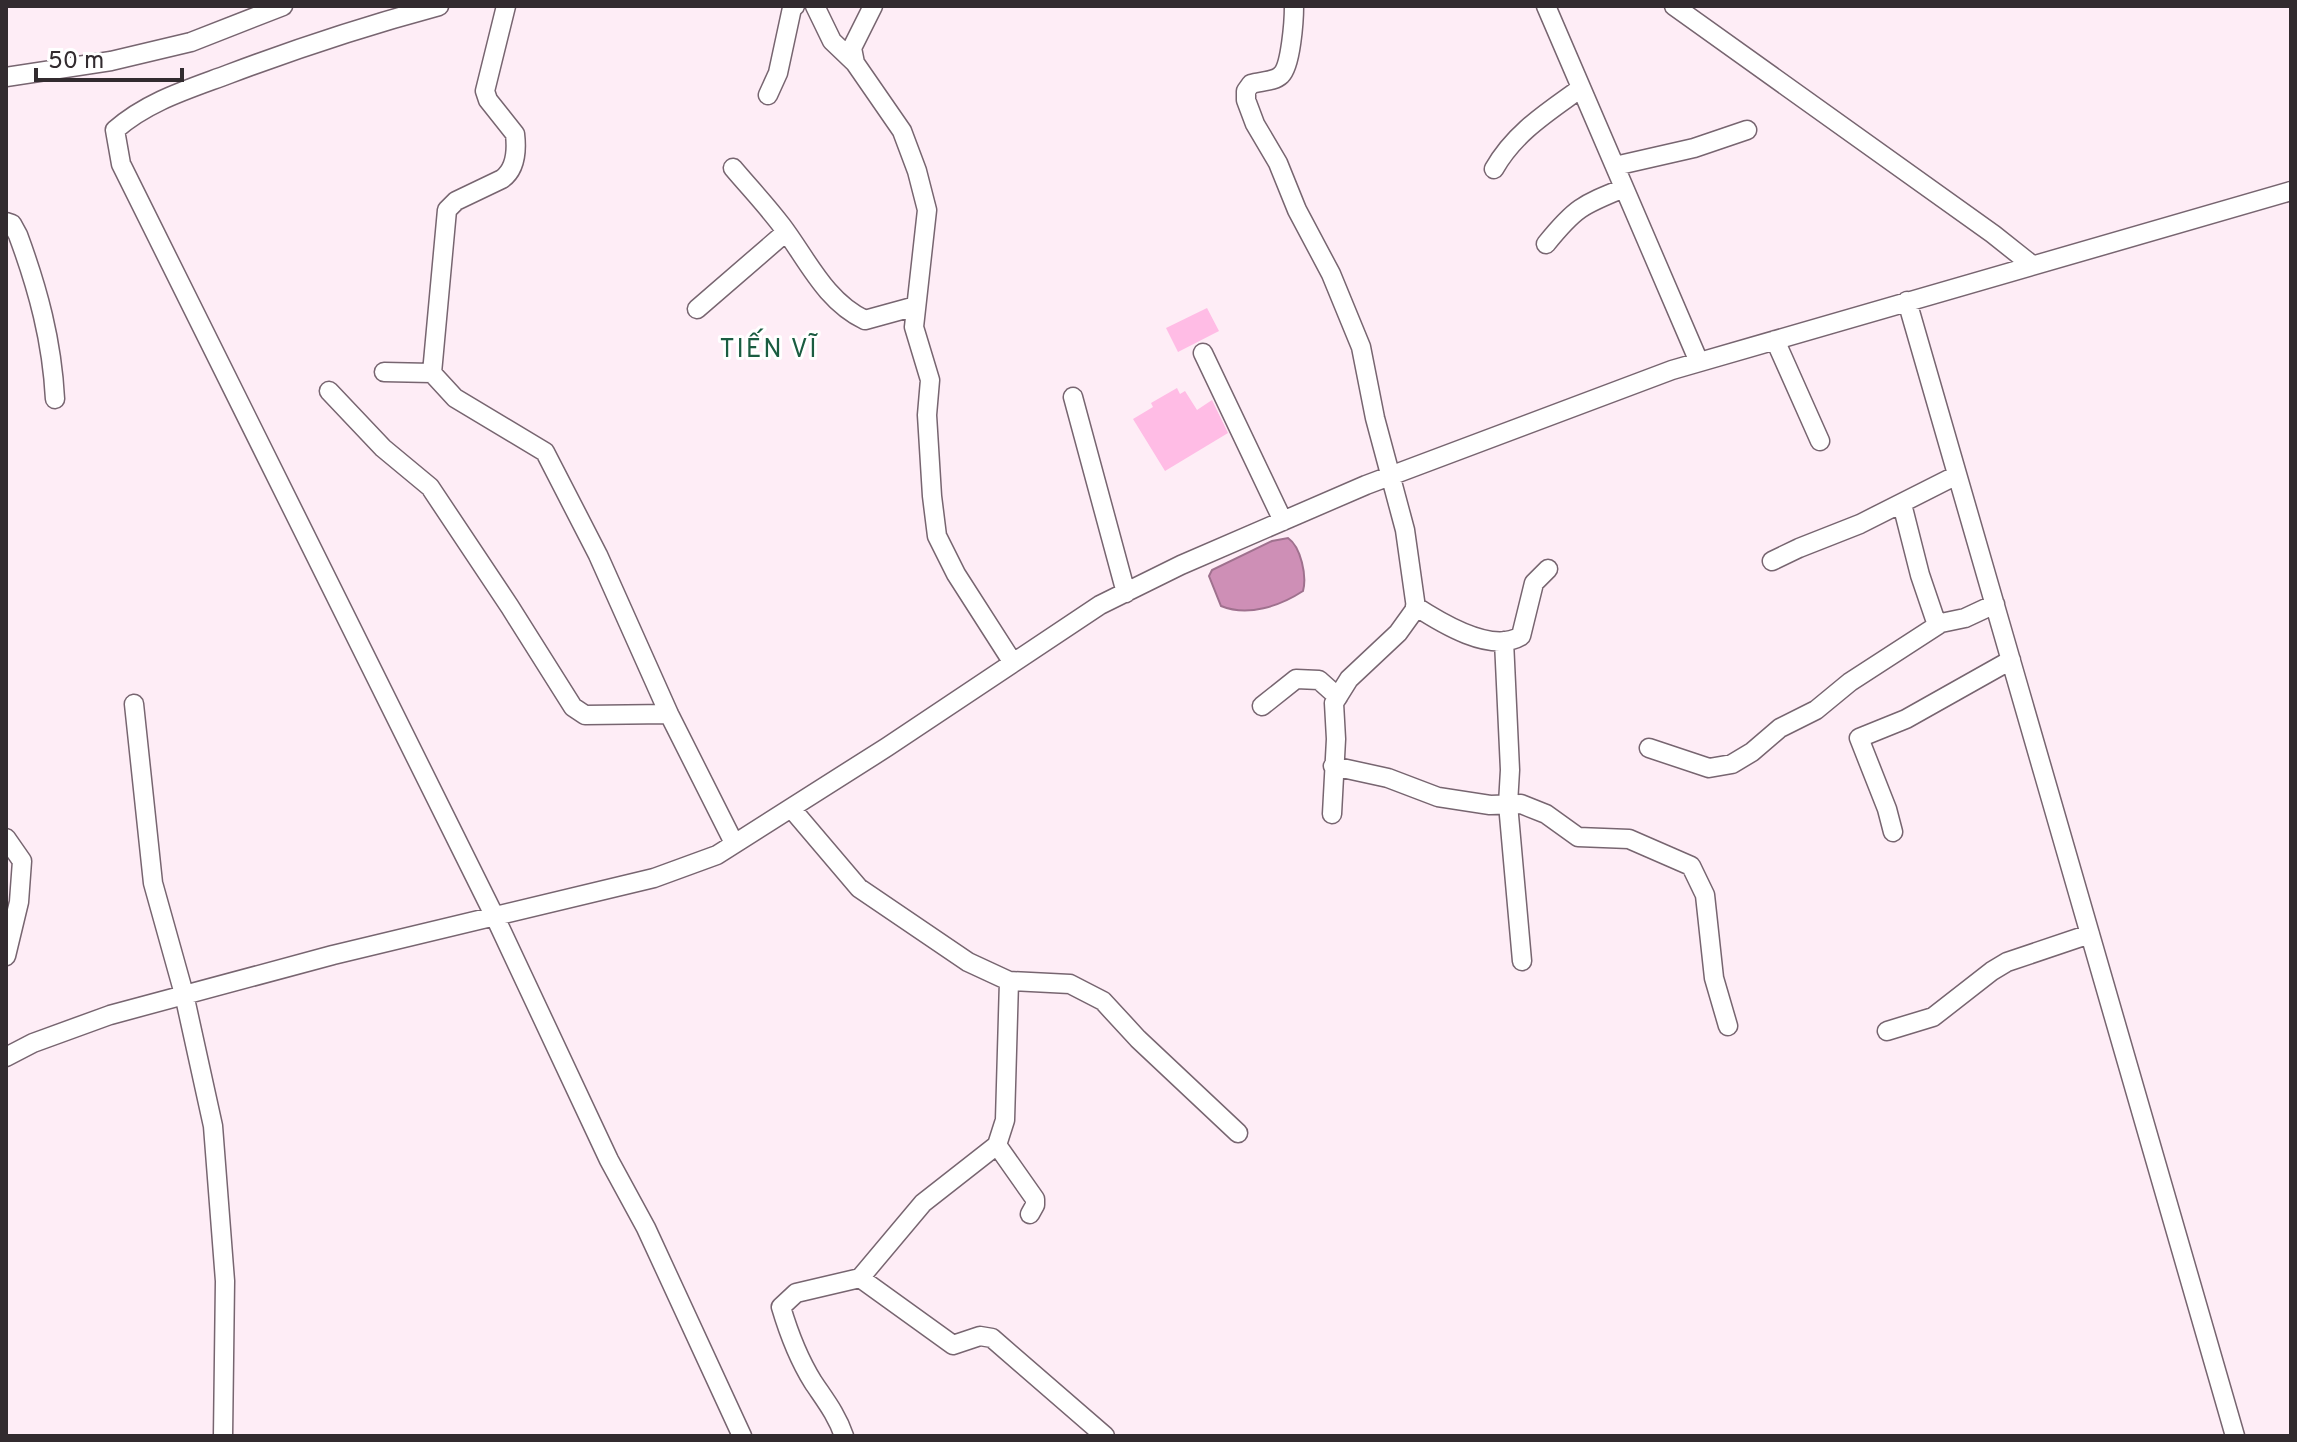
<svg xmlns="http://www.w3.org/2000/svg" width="2297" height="1442" viewBox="0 0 2297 1442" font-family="Overpass,sans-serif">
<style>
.water{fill:#ce8fb6;stroke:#9f718e;stroke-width:2}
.building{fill:#ffbce5}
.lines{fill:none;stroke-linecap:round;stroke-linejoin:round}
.minor-casing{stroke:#776570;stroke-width:21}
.minor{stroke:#fff;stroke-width:18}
.labels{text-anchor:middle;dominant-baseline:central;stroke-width:6;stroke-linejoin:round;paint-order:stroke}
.quarter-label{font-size:26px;letter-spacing:2px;fill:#1a5c41;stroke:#fff}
</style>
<rect width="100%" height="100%" fill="#feedf6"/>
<path class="water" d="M1288,538c13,9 19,38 15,53 -23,15 -55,26 -82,15l-12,-30 3,-6 60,-29z"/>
<path class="building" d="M1207,308l12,23 -41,21 -12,-24z
M1177,388l3,6 5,-3 12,19 15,-10 16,33 -63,38 -32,-52 20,-12 -2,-4z"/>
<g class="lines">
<g class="minor-casing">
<path id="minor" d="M439,6c-71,19 -141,42 -210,68 -40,15 -81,27 -114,56l6,34 374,753 114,243 37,68 96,208
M815,6l17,35 23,22
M873,6l-21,42 3,15 47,68 15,40 10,39 -13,117 16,53 -3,35 5,81 5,40 19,38 57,89
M1294,6c0,14 -3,60 -13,69 -7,7 -21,6 -30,9l-5,7v9l9,24 23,39 19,47 34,64 30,73 14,71 30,112 11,78 -18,25 -49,46 -15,24 2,36 -4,75
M1546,6l153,356
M1674,6l319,228 39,31
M6,77l105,-16 80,-19 92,-36
M768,95l10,-22 14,-65 3,-2
M1615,166l79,-18 53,-18
M733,168c16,19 34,38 49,58 25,33 43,75 83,94l51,-14
M1494,169c21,-37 54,-57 87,-81
M6,222l6,2 6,11c20,54 34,106 37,164
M1546,244c29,-36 36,-39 78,-56
M1907,301l328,1135
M697,309l89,-77
M1775,340l45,101
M1203,353l80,168
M384,372l48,1 23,25 90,54 53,103 71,159 65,129
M432,373l15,-163 9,-9 46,-22c14,-10 15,-28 13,-45l-27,-34 -3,-9 21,-85
M329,391l54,57 47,39 80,120 63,100 12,8 84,-1
M1073,397l53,196
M1902,504l18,71 17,50
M1772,561l27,-13 61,-24 97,-49
M1415,606c26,17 76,48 106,30l13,-53 14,-14
M1504,641l6,129 -2,34 14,157
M134,704l19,179 31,111 29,132 12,155 -2,155
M1262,706l34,-27 23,1 19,17
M1649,748l60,20 23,-4 20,-12 28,-24 36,-18 34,-28 91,-59 24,-5 30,-14
M1333,766l55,12 50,19 52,8 31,-1 25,10 32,23 51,2 62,27 14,29 9,83 14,48
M791,808l68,80 109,74 41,19 61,3 33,17 35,38 100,94
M1893,832l-6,-23 -28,-71 47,-19 105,-59
M6,838l16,23 -3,41 -13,54
M1887,1031l46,-14 59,-46 15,-9 83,-28
M6,1057l27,-14 77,-28 223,-60 321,-77 63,-23 170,-108 213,-142 81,-40 185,-80 306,-115 619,-179
M997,1145l38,54v6l-5,9
M860,1278l93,67 27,-9 12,2 113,98
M844,1436c-7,-21 -19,-36 -31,-54 -15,-24 -24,-48 -32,-75l15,-14 64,-15 63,-75 74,-58 8,-25 4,-139"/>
</g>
<use href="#minor" class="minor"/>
</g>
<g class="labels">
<g class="quarter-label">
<text x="769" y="350">TIẾN VĨ</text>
</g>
</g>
<rect width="2297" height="1442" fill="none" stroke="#322b2f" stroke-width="16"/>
<path d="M36 68v12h146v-12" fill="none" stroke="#322b2f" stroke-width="4"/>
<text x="48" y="68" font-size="24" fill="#322b2f" stroke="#ffffff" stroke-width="6" paint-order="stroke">50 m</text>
</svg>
